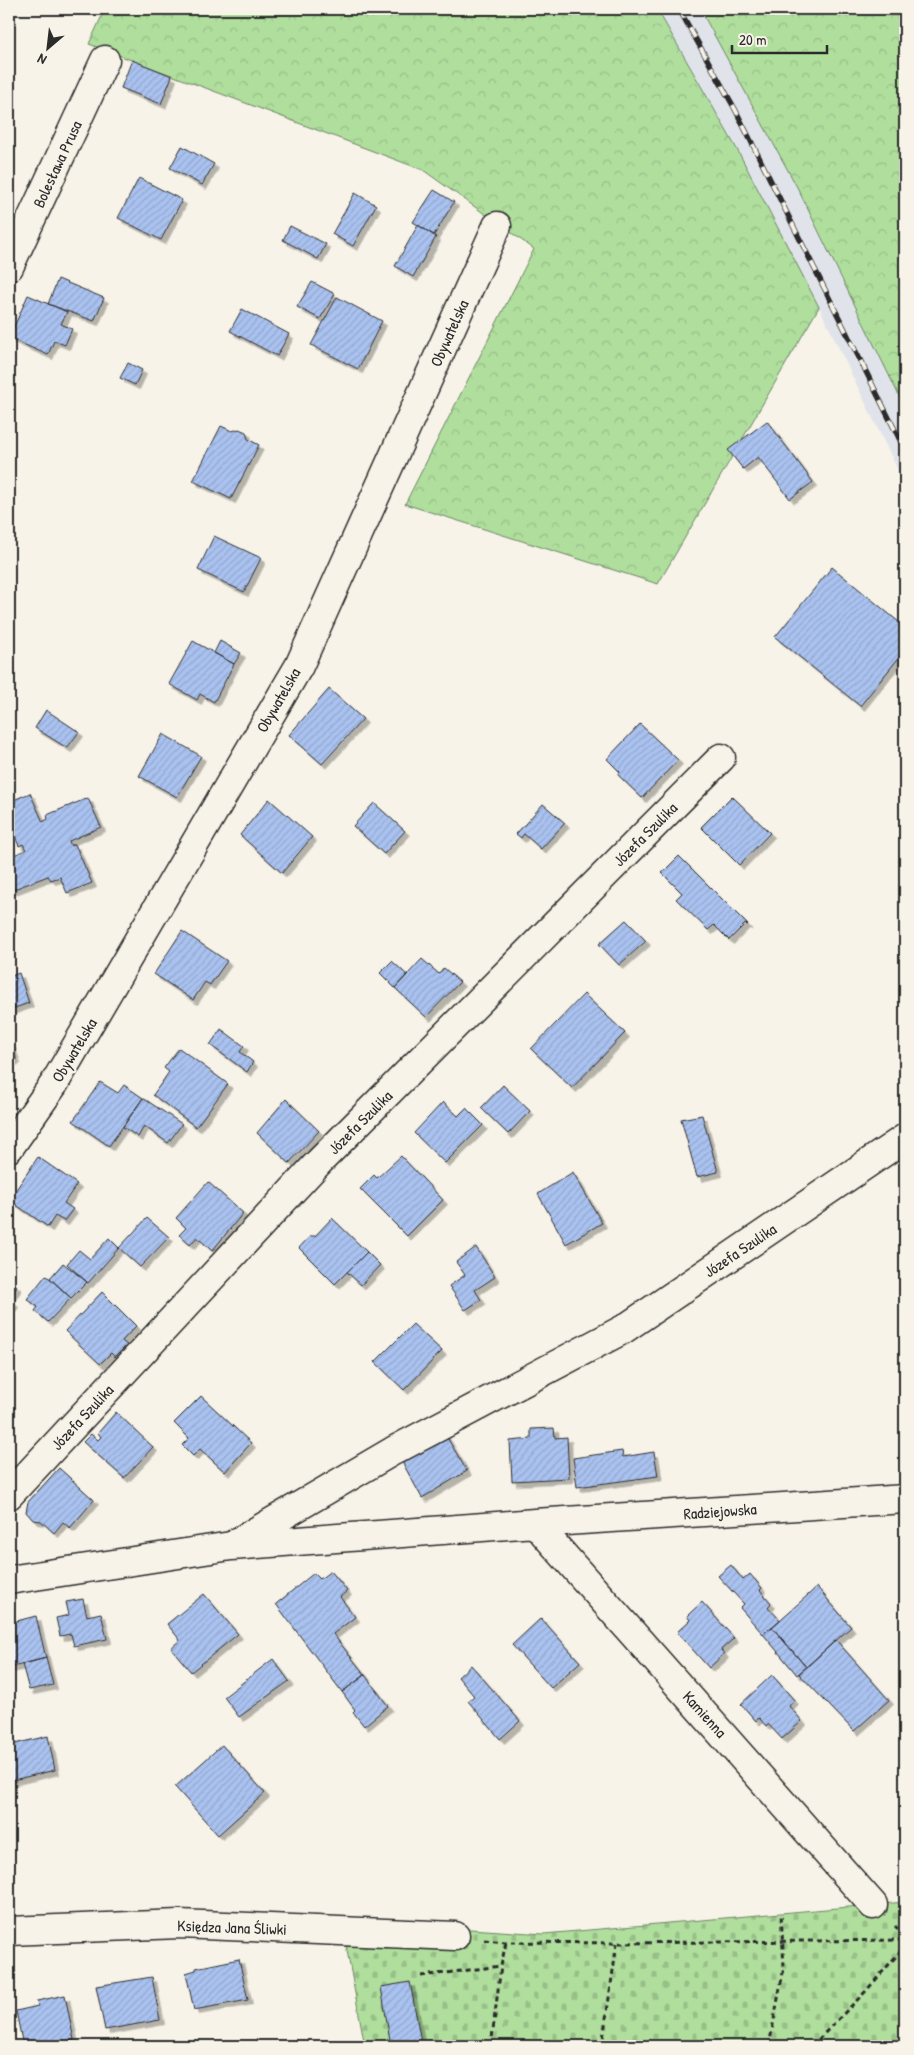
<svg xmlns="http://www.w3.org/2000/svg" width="914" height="2055" viewBox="0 0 914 2055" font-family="'Patrick Hand',sans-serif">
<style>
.built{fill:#e0e4ea}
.forest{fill:url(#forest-crowns);stroke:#6d8464}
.cemetery{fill:url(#cemetery-stones);stroke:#6d8464}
.building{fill:url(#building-hatch);stroke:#2b2b2b;filter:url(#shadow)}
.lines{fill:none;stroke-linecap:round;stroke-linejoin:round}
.minor-casing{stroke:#2b2b2b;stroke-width:31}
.path{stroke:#2b2b2b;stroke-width:3;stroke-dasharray:5 4;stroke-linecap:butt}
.minor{stroke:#f7f3e8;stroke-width:28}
.rail-casing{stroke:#2b2b2b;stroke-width:5.5}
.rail{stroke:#f7f3e8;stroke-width:4;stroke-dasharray:11;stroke-linecap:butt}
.labels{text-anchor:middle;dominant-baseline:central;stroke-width:4.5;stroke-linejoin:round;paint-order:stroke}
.street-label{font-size:16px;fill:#2b2b2b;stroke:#f7f3e8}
</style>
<defs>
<pattern id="forest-crowns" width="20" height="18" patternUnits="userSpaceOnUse" patternTransform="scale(1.25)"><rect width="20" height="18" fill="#afde9d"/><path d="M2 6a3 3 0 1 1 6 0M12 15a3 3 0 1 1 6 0" fill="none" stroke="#97bf87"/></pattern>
<pattern id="cemetery-stones" width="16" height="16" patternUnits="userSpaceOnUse" patternTransform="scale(1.25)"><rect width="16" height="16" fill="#afde9d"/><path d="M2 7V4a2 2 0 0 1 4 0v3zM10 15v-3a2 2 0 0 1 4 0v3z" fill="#97bf87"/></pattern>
<pattern id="building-hatch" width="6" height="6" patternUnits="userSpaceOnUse" patternTransform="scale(1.25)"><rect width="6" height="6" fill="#aac2f0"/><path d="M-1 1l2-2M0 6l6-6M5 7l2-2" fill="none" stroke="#92a7ce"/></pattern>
<filter id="shadow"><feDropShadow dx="4.5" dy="4.5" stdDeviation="0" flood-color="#0004"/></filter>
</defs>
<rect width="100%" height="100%" fill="#f7f3e8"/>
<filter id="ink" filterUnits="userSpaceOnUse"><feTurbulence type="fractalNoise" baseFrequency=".02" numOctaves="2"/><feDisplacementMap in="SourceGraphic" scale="10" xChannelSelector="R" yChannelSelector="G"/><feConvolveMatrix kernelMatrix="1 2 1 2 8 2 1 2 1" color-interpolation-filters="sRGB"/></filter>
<g filter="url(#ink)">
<path class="built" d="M657,9h43l97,178 108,221v77l-86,-178 -81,-156z"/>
<path class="forest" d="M105,9h552l81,142 81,156 -161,277 -253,-80 129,-255 -111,-79 -334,-126z
M700,9h205v399l-108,-221z"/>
<path class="cemetery" d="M905,1902v144h-540l-20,-106 111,-12 88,6z"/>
<path class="building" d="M132,60l40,16 -11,28 -40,-16z
M182,146l32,18 -12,21 -32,-17z
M139,178l43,22 -21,40 -43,-22z
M434,190l20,12 -20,33 -21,-13z
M355,193l21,12 -23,41 -21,-12z
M418,225l18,12 -23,40 -18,-11z
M290,226l36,18 -8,15 -35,-19z
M58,279l46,19 -10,23 -46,-17z
M312,282l23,12 -15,25 -23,-12z
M28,295l39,17 -6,12 11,5 -7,16 -11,-4 -6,14 -39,-17z
M337,297l45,24 -24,48 -47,-24z
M242,309l47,25 -12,22 -47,-25z
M128,363l14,7 -7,15 -15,-7z
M767,421l46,61 -23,17 -32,-42 -15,12 -15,-19z
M221,426l11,5 7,-2 7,3 2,7 11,6 -28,54 -38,-18z
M214,536l47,22 -17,34 -46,-22z
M832,567l73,60v23l-45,56 -85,-69z
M193,641l41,23 -20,38 -14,-8 -3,6 -28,-16z
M220,641l21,12 -7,11 -20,-11z
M329,689l34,30 -41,45 -33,-29z
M46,710l33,22 -12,16 -32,-20z
M640,724l38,36 -36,38 -24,-23 2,-3 -13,-13z
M163,734l38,22 -24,41 -38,-21z
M30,793l13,29 5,-3 -1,-4 41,-17 13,29 -32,14 2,5 4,-2 17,39 -25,10 -7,-16 -9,3 -3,-4 -39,15v-34l17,-7 -3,-6 -4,2 -10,-24v-20z
M732,796l38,37 -31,32 -38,-38z
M269,799l43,38 -30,36 -42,-38z
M374,803l31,28 -21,23 -31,-28z
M543,804l22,19 -24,26 -17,-15 -3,4 -5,-4z
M679,856l69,69 -3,-1 -16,16 -15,-15 -6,5 -32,-31 6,-6 -20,-20z
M626,920l20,21 -27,24 -20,-21z
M182,931l45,30 -17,24 -5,-3 -12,18 -39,-26z
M422,959l17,15 5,-6 16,14 -34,35 -31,-29z
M392,961l15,14 -12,13 -15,-15z
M19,973l10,30 -20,7v-33z
M584,994l41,39 -53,55 -41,-39z
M221,1029l23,17 -4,6 13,10 -6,10 -37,-27z
M9,1038l7,21 -7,3z
M179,1048l49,36 -32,43 -43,-32 16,-23 -5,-4z
M100,1082l18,11 6,-8 19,13 -34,48 -36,-25z
M503,1085l27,26 -22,23 -27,-26z
M143,1098l39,26 -14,19 -24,-17 -6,11 -15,-10z
M286,1099l33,32 -30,32 -32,-30z
M443,1102l15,14 8,-8 17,17 -38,38 -31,-30z
M702,1115l16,57 -21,5 -16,-58z
M401,1156l42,44 -36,36 -47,-47 14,-14 3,3z
M38,1157l39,27 -13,19 9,6 -9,12 -9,-5 -7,11 -39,-27z
M573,1172l29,51 -36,21 -28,-50z
M208,1182l35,31 -31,38 -15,-14 -7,8 -11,-10 7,-7 -10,-10z
M147,1218l22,19 -29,30 -21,-19z
M332,1218l35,34 -32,32 -36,-36 11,-12h5z
M109,1238l10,10 -31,35 -21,-19 12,-14 11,9z
M476,1247l19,30 -20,13 6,10 -16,10 -16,-24 16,-11 -9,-13z
M367,1252l13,13 -19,20 -14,-13z
M63,1263l24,19 -16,16 -21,-20z
M46,1275l25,23 -23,24 -13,-11 3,-4 -11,-8z
M9,1280l8,6 -8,12z
M102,1292l34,34 -14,15 5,4 -12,12 -4,-4 -11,11 -35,-33z
M9,1299l5,4 -5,7z
M413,1324l29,27 -38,39 -29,-28z
M201,1396l50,47 -26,29 -25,-23 -7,7 -11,-11 7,-7 -15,-15z
M116,1412l37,35 -29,31 -41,-36 8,-8 7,6 3,-3 -3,-4z
M554,1428l1,10 12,-1 2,41 -57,3 -2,-40 21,-2v-10z
M445,1434l22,37 -45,27 -21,-38z
M622,1451l1,6 31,-5 4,24 -81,11 -4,-29z
M59,1468l35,32 -24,28 -7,-6 -9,11 -13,-12 -8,-1 -7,-8 2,-10z
M731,1565l12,15 7,-6 12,14 -2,2 11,13 -3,4 12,13 -17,14 -23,-26 4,-4 -26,-28z
M331,1571l16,20 -7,6 15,20 -22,17 32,41 -23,17 -66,-88 38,-31 6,6z
M817,1587l34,40 -45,40 -34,-40z
M204,1594l34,40 -47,38 -20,-24 9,-8 -13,-16z
M83,1599l4,17 14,-3 6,26 -33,7 -3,-12 -11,2 -4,-18 13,-3 -3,-13z
M702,1602l32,36 -13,12 3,4 -15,14 -32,-36 13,-12 -3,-4z
M36,1616l10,42 -37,10v-45z
M541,1618l39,44 -29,26 -39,-43z
M772,1627l34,40 -9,8 -34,-41z
M836,1640l53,60 -35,31 -55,-57z
M46,1658l7,27 -24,5 -7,-26z
M273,1659l16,22 -50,36 -15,-20z
M471,1665l49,56 -20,18 -32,-38 6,-5 -16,-19z
M365,1675l23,31 -24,20 -11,-14 2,-2 -13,-18z
M772,1675l22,25 -5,6 13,15 -20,18 -14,-15 -2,2 -7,-8 -3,3 -15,-17z
M48,1736l7,34 -46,11v-43l1,7z
M222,1745l43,48 -47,42 -43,-48z
M239,1959l9,41 -54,10 -8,-37 10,-3v-2z
M152,1977l8,43 -55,10 -9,-44z
M410,1982l11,60 -30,4 -10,-59z
M65,1995l9,45 -26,5 1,1h-26l-7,-35 22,-5 -1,-5z"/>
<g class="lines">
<g class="minor-casing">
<path id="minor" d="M9,267l96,-207
M9,1148l45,-64 245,-418 198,-440
M9,1495l310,-333 402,-404
M535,1523l338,382
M236,1543l157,-92 231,-122 281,-191
M9,1580l222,-34 304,-23 370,-24
M9,1931l170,-7 276,12"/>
</g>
<path class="path" d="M895,1926l10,10
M484,1940l22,2 111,1 288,-3
M421,1976l80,-10
M491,2046l10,-80 5,-24
M602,2046l15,-103
M769,2046l15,-79 -3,-53
M812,2046l53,-54 40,-46"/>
<use href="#minor" class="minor"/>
<g class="rail-casing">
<path id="rail" d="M679,9l56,100 170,341"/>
</g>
<use href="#rail" class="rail"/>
</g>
</g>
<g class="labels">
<g class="street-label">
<text transform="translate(57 164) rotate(-65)">Bolesława Prusa</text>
<text transform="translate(449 333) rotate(-66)">Obywatelska</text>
<text transform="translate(278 700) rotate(-60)">Obywatelska</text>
<text transform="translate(645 834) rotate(-45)">Józefa Szulika</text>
<text transform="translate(74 1050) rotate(-59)">Obywatelska</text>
<text transform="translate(360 1122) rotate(-45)">Józefa Szulika</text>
<text transform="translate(740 1250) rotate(-34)">Józefa Szulika</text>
<text transform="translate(82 1417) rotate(-47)">Józefa Szulika</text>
<text transform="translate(720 1511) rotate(-4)">Radziejowska</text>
<text transform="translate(705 1714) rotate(48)">Kamienna</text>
<text transform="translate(232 1927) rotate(2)">Księdza Jana Śliwki</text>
</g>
</g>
<rect width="914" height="2055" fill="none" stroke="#f7f3e8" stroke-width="30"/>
<rect x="15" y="15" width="884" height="2025" fill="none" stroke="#2b2b2b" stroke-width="2" filter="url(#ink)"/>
<g transform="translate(48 48) rotate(208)" stroke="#f7f3e8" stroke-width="4" paint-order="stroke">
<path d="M0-4L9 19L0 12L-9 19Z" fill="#2b2b2b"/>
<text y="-8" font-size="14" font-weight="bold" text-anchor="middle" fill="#2b2b2b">N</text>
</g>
<path d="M732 45v8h95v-8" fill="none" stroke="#2b2b2b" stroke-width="2.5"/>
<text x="739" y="45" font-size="15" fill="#2b2b2b" stroke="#f7f3e8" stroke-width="4" paint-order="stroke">20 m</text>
</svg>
